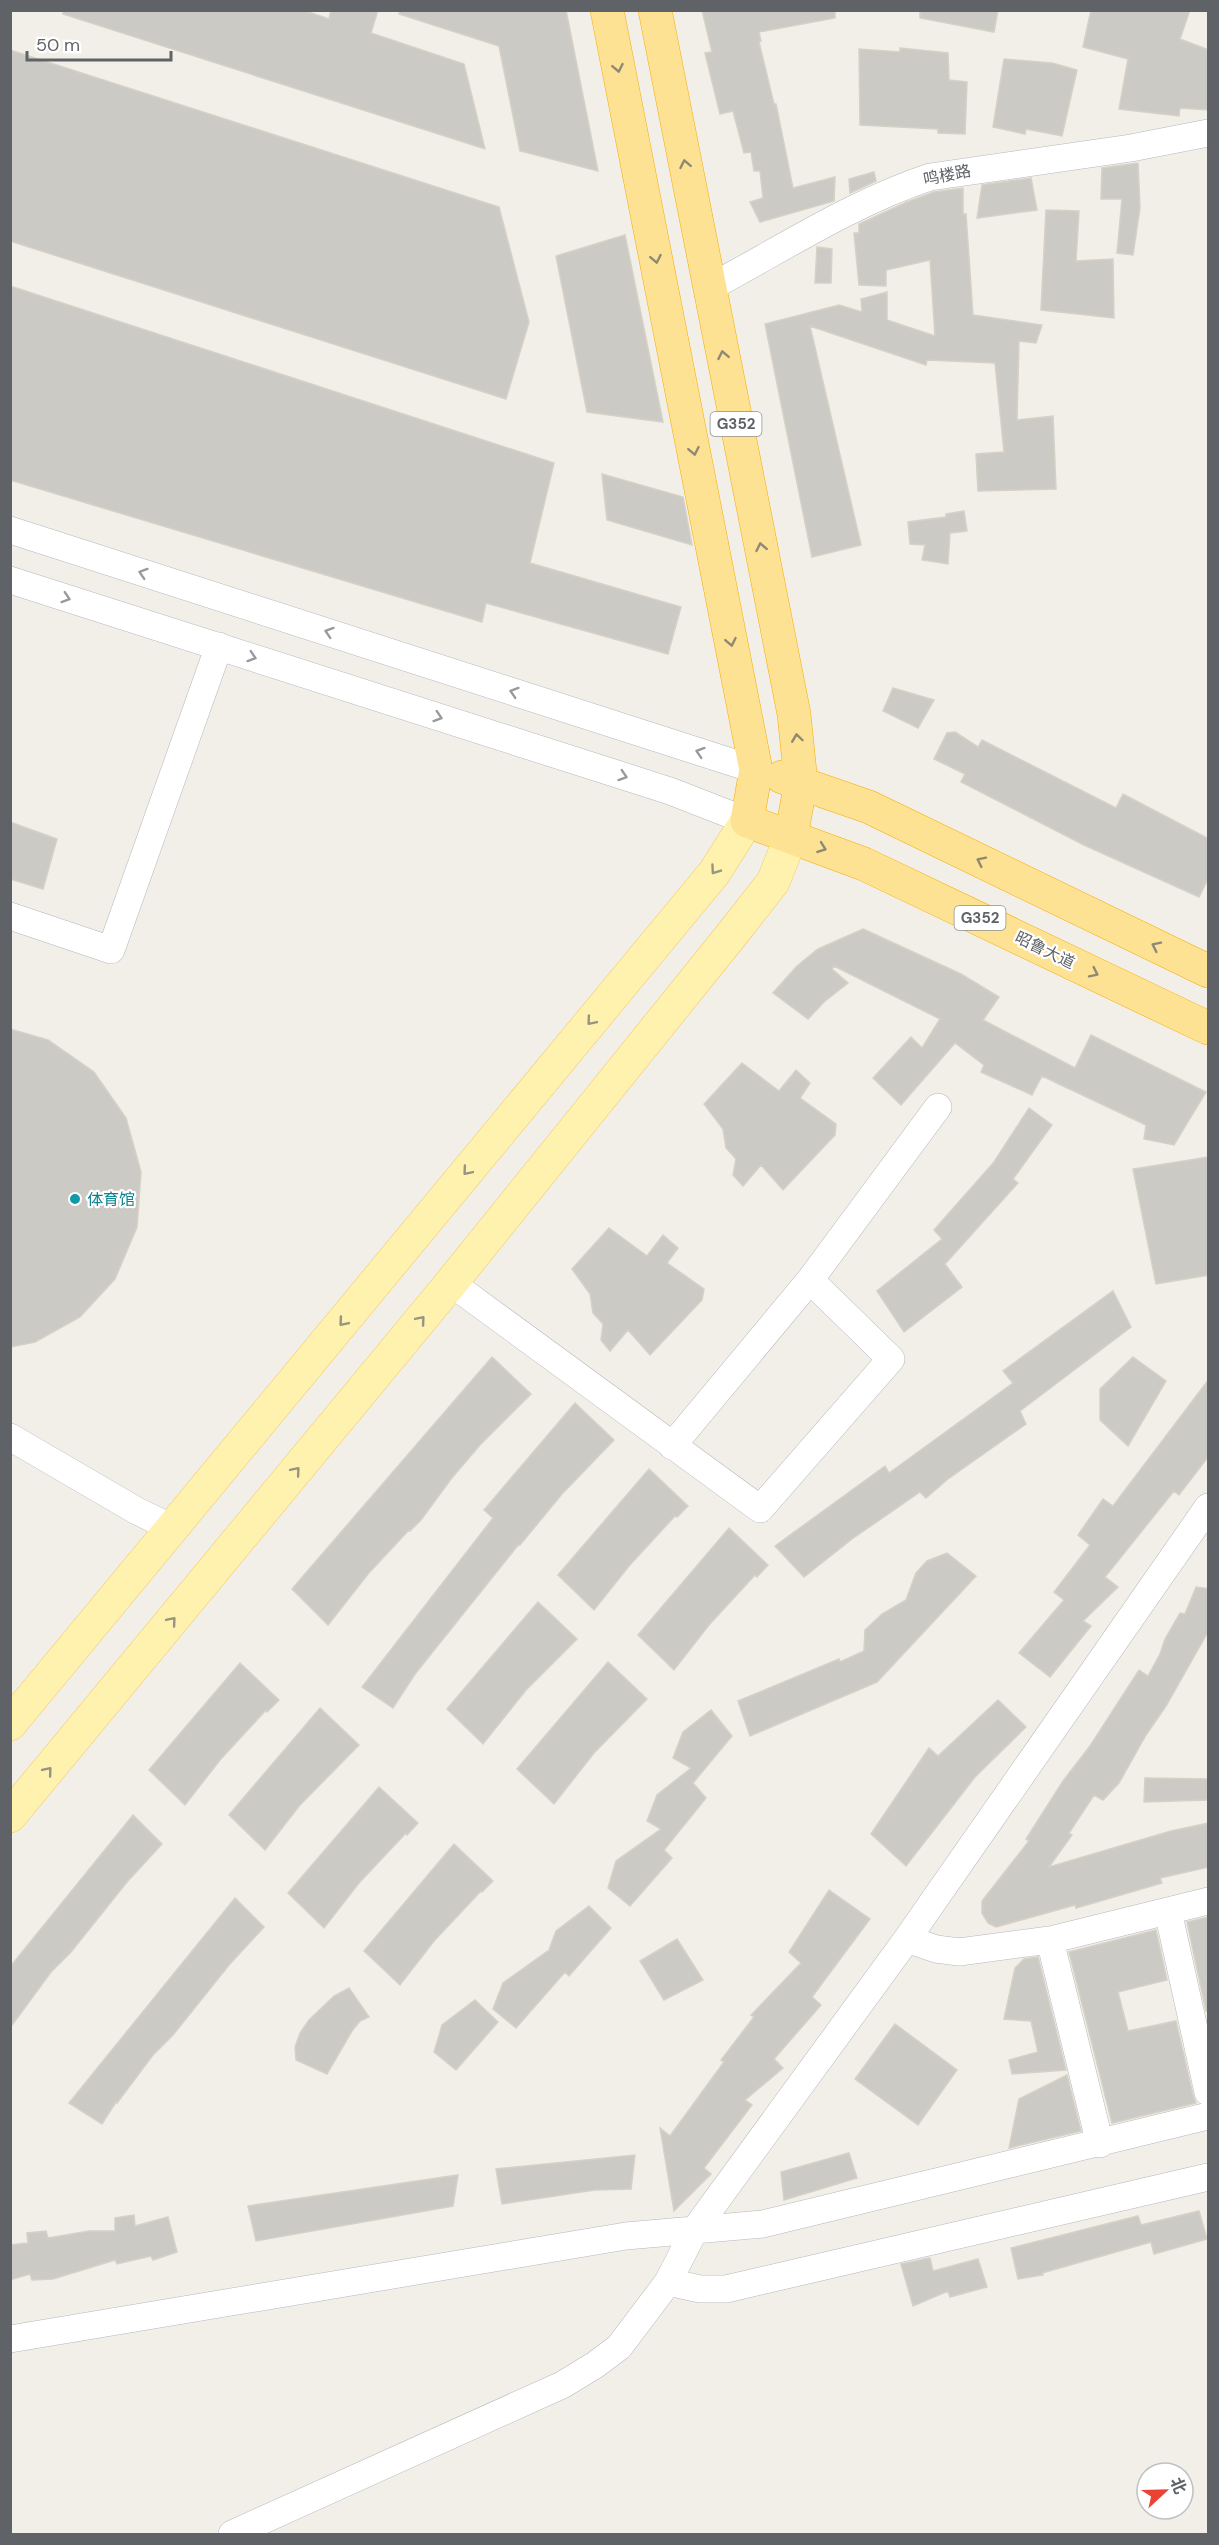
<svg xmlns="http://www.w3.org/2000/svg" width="1219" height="2545" viewBox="0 0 1219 2545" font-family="'DM Sans','Noto Sans SC',sans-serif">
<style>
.building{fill:#cccac5;stroke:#d6d1c6;stroke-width:1.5}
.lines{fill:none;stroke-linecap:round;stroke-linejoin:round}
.minor-casing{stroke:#b5b8bc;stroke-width:28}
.major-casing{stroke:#f2c960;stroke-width:34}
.highway-casing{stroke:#f9ab00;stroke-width:34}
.minor{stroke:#fff;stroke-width:27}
.major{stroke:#fff2af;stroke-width:33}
.highway{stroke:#fde293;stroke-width:33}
.oneway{stroke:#8e8975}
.oneway2{stroke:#979a9d}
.oneway3{stroke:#979581}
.culture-dot{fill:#0f9aa8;stroke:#fff;stroke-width:2}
.labels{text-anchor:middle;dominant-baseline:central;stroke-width:4.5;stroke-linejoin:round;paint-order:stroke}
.shield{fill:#fff;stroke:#8f9295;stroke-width:1.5}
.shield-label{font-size:15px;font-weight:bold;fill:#5f6368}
.street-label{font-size:16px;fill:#5f6368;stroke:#fff}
.culture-label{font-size:16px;fill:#0d838f;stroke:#fff;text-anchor:start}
</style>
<rect width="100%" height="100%" fill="#f1efe8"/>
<path class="building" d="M63,10h240l26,9 2,-9h47l-7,23 93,31 21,85 -422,-135z
M400,10h166l32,161 -78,-20 -21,-105 -100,-32z
M702,10h133v8l-76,14 2,9 -2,1 15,62h2l17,84 42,-11 -1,24 -74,21 -10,-20 13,-4 -3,-27h-6l-3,-19 -7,1 -11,-42 -13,3 -15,-61 7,-1z
M920,10h78l-4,22 -74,-14z
M1091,10h99l-10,29 29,11v60l-29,-2 -1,8 -60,-7 9,-50 -45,-12z
M900,48l48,5 1,27 18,2 -2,52 -27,-1v-4l-78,-4 -1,-76 41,3z
M10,50l489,157 30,115 -23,77 -496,-158z
M1004,59l48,4 25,7 -15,66 -36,-7 -1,5 -32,-7z
M1138,163l2,45 -7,47 -16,-2 5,-54h-21l1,-31z
M874,172l2,9 -26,12 -1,-14z
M1031,178l6,32 -60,8 5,-33z
M963,188v26h3l7,101 69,10 -6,18 -17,-2 -2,79 36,-4 3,73 -78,2 -2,-37 28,-2 -9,-89 -68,-3 -1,5 -116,-39 51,219 -49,12 -47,-233 74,-19 23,7 -1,-13 26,-7v28l48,16 -5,-76 -44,10v16l-27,-1 -5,-52h5v-9l48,-22 27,-10z
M1046,210l33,1 -3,50 37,-2 1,59 -73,-8z
M625,235l38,187 -76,-10 -31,-156z
M817,247l15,2 -1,34h-16z
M10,286l544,177 -24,100 151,44 -13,47 -182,-51 -4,19 -472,-142z
M602,474l81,23 9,48 -85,-25z
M964,511l3,20 -17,2 -2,31 -26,-4 3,-15 -15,-1 -2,-22 38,-5v-3z
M893,688l41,12 -16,28 -35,-17z
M955,732l23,15 4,-7 134,68 7,-14 86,45v38l-10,20 -115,-52 -123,-63 4,-8 -31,-15 13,-26z
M10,822l47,17 -14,50 -33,-10z
M863,929l98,45 38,23 -16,23 92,48 16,-33 115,57 -32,53 -30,-6 2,-14 -104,-49 -10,19 -51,-23 3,-7 -29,-22 -54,62 -28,-27 38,-41 11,11 18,-29 -106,-53 -2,3 16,14 -24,19 -16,17 -35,-26 24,-27 21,-17z
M10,1029l38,11 46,32 32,46 15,54 -4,55 -22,52 -35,38 -45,25 -25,5z
M742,1063l37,28 17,-21 14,13 -10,15 36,26 -1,11 -52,55 -22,-25 -18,21 -10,-11 3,-16 -10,-11 -3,-19 -19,-25z
M1029,1108l23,17 -39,54 5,4 -73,81 17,23 -58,45 -27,-41 65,-52 -8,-9 60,-68z
M1209,1157v118l-53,9 -23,-115z
M609,1228l38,28 16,-21 15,13 -11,15 37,26 -2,11 -52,55 -22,-25 -18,21 -9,-11 2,-16 -10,-11 -3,-19 -18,-25z
M1113,1291l18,36 -111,84 6,13 -78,55 -22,19 -6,-6 -68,47 -48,38 -29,-31 110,-80 4,7 124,-90 -10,-12z
M492,1357l39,37 -51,51 -29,34 -30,41 -11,11 -1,-1 -41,44 -40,51 -36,-36z
M1133,1357l33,24 -38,65 -28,-26v-31z
M1209,1379l-1,78 -29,38 -5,-4 -69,86 13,10 -35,34 8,5 -41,51 -31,-24 45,-53 -10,-8 36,-47 -12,-10 25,-36 10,7z
M575,1403l39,37 -52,54 -42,51 -1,-1 -104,130 -22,34 -31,-21 131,-169 -9,-8z
M649,1469l39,37 -11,11 -2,-1 -46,50 -35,44 -36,-35z
M729,1528l39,37 -11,12 -2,-2 -46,50 -35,45 -36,-35z
M947,1553l29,23 -99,106 -127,54 -12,-35 101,-42 1,3 24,-11 1,-21 17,-16 24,-14 10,-27 11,-12z
M1196,1587l13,2v41l-43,76 -20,29 -27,48 -16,17 -9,-5 -25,38 3,2 -23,32 122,-36 38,-8v44l-49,11 2,5 -86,25 -1,-3 -79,22 -8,-4 -6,-10v-12l47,-60 -3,-2 37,-58 27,-35 49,-76 9,6 12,-22 5,-15 15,-26 5,1z
M538,1602l39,37 -51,51 -43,54 -36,-35z
M608,1662l39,37 -53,54 -40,51 -37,-35z
M240,1663l39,37 -12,12 -1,-2 -46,50 -35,45 -36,-35z
M998,1700l28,27 -51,50 -69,89 -35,-32 58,-86 9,8z
M320,1708l39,37 -59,60 -35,45 -36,-35z
M711,1710l21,26 -39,47 13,15 -42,52 8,8 -42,48 -22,-18 8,-27 45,-32 -14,-8 10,-26 34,-27 -18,-10 10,-26z
M1145,1778l64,1v21l-65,2z
M379,1787l39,36 -11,12 -1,-2 -47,50 -35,45 -36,-35z
M133,1815l29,29 -35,38 -56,70 -20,20 -41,56v-61z
M454,1844l39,37 -11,11 -1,-1 -47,50 -34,44 -36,-34z
M829,1890l41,29 -58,78 9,8 -47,54 9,9 -38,32 7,5 -48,63 7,6 -37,37 -14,-83 10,8 54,-74 -3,-2 33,-43 -3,-2 50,-52 -12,-11z
M235,1898l29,29 -35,38 -56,70 -20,20 -36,48 -1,-1 -14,22 -33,-21z
M589,1906l22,22 -42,48 -4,-4 -49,56 -23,-19 10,-26 46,-33 7,-19z
M1209,1917v94h-3l-19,-89z
M1156,1930l11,50 -49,12 10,39 48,-10 17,74 3,8 -84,20 -43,-171z
M677,1939l26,41 -39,20 -24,-39z
M1038,1957l28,113 -54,4 -3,-14 29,-8 -7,-31 -27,-2 11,-51 9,-9z
M349,1988l20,29 -9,4 -8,10 -25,43 -31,-14 -1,-13 5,-14 9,-13 25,-24z
M475,2000l23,22 -42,48 -22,-18 4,-13 4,-14z
M895,2024l62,46 -39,55 -63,-46z
M1067,2075l14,56 -72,17 10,-49z
M849,2153l8,25 -73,22 -3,-28z
M635,2155l-4,34 -36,1 -93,14 -6,-35z
M458,2175l-5,31 -197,35 -8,-35z
M1199,2211l8,28 -53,15 -3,-12 -109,31 1,2 -25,4 -7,-31 127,-32 3,9z
M134,2215l1,11 33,-9 9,35 -24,8 -2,-4 -34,8 -2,-4 -62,19 -21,1 -2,-6 -20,6v-35l18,-2 -1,-10 19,-2 2,7 41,-7h26v-13z
M930,2258l3,13 45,-12 9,28 -37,10 -2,-6 -35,15 -12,-42z"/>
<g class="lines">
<g class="minor-casing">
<path id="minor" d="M709,288c71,-38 145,-86 221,-111l201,-29 77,-15
M10,530l746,240
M10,580l660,211 77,30
M10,916l101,34 108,-304
M451,1283l309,226 131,-150 -81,-79 128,-173
M10,1437l127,74 35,17
M672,1446l138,-166
M1168,1911l40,181
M907,1939l29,10 23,3 91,-12 158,-39
M1050,1940l50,204
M668,2282l32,7h26l482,-112
M10,2339l616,-103 137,-12 445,-108
M232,2534l330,-149 33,-20 24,-18 49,-65 26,-51 213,-292 301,-432"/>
</g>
<g class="major-casing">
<path id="major" d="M10,1724l704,-851 33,-52
M10,1816l441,-533 282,-350 40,-51 18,-45"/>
</g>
<g class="highway-casing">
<path id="highway" d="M607,10l149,760 -9,51 117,43 344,164
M655,10l139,704 7,68 -10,55
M782,777l87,30 339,164"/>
</g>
<use href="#minor" class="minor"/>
<use href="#major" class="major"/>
<use href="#highway" class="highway"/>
</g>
<defs><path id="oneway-chevron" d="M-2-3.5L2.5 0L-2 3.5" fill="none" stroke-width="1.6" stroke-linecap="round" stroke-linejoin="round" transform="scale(1.5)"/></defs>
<g class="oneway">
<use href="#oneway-chevron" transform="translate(618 68) rotate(79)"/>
<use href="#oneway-chevron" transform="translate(685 164) rotate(-101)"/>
<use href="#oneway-chevron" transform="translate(656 259) rotate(79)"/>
<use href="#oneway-chevron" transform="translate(723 355) rotate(-101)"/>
<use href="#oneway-chevron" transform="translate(694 451) rotate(79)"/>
<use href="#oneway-chevron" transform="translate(761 547) rotate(-101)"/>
<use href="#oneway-chevron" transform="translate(731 642) rotate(79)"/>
<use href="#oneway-chevron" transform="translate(797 738) rotate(-98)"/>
<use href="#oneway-chevron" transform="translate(822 848) rotate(20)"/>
<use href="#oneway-chevron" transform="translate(981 861) rotate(-154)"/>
<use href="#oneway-chevron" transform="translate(1156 946) rotate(-154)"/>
<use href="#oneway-chevron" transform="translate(1094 973) rotate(26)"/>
</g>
<g class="oneway2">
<use href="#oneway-chevron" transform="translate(143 573) rotate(-162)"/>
<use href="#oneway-chevron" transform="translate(66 598) rotate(18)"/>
<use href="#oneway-chevron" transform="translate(329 632) rotate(-162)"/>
<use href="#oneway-chevron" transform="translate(252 657) rotate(18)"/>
<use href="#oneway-chevron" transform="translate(514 692) rotate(-162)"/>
<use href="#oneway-chevron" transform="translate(438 717) rotate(18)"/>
<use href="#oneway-chevron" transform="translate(700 752) rotate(-162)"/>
<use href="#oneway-chevron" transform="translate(623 776) rotate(18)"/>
</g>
<g class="oneway3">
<use href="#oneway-chevron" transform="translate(715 870) rotate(125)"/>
<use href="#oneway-chevron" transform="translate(591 1021) rotate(130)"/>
<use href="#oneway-chevron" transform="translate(467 1171) rotate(130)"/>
<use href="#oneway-chevron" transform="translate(421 1320) rotate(-50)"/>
<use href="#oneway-chevron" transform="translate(343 1322) rotate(130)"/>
<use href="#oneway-chevron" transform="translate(296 1471) rotate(-50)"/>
<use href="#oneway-chevron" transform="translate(172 1621) rotate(-50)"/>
<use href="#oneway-chevron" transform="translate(48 1771) rotate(-50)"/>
</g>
<circle class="culture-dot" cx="75" cy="1199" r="6"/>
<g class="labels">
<g class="shield">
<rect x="710.5" y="412" width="51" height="24" rx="4.5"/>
<rect x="954.5" y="906" width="51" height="24" rx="4.5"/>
</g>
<g class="shield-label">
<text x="736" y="424">G352</text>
<text x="980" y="918">G352</text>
</g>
<g class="street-label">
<text transform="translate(947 175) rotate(-11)">鸣楼路</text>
<text transform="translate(1045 950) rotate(26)">昭鲁大道</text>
</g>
<g class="culture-label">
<text x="87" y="1199">体育馆</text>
</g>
</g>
<rect width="1219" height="2545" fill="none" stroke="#5f6368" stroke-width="24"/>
<g transform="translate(1165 2491) rotate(68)"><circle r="28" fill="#ffffff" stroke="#bfc1c3" stroke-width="1.5"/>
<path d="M0-4.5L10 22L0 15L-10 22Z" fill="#ea4335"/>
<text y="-9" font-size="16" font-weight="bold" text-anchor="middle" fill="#5f6368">北</text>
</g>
<path d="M27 51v9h144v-9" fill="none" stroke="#5f6368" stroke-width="3"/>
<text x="36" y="51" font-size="18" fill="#5f6368" stroke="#ffffff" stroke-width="4.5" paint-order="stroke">50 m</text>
</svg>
